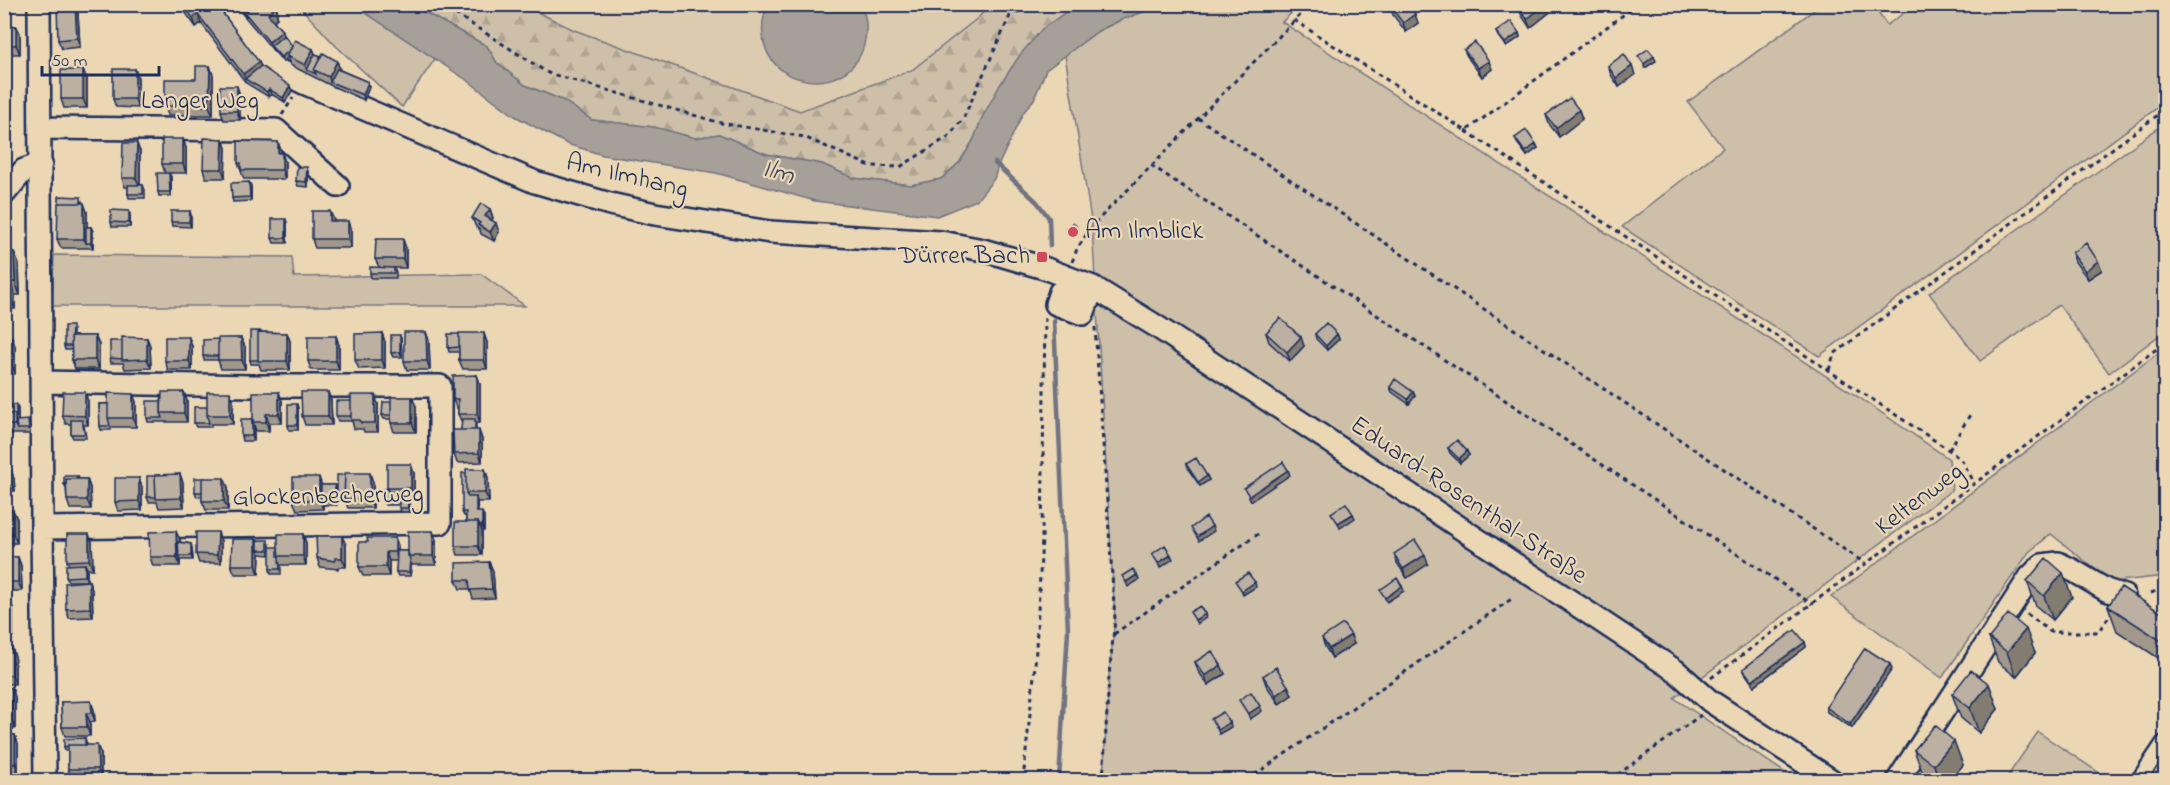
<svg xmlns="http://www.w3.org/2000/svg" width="2170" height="785" viewBox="0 0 2170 785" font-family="'Indie Flower',sans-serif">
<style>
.built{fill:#ddcbaf}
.green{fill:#cebfa8;stroke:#747783;stroke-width:1.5}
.forest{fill:url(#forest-firs);stroke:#747783;stroke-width:1.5}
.water{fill:#a7a099;stroke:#6f7381;stroke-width:1.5}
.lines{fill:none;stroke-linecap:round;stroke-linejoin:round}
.stream{stroke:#6f7381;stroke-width:4.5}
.minor-casing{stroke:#1b2f5e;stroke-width:26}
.path{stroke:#1b2f5e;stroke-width:3;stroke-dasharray:4.5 4.5;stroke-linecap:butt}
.minor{stroke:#ecd7b5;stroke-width:21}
.wall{fill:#a1978a;stroke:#1b2f5e;stroke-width:1.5}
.shaded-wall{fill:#837b71;stroke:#1b2f5e;stroke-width:1.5}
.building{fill:#bbb0a1;stroke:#1b2f5e;stroke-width:1.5}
.poi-dot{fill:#d1495b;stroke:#ecd7b5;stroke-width:2}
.labels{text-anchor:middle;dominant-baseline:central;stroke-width:4.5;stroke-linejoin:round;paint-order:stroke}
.street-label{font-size:26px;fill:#1b2f5e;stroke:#ecd7b5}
.poi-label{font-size:26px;fill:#1b2f5e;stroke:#ecd7b5;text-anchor:start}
.water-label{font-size:27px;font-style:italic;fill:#37466a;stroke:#ecd7b5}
</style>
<defs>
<pattern id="forest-firs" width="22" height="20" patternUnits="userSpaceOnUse" patternTransform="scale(1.5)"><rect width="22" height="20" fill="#cebfa8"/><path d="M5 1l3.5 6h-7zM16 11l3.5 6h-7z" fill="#b0a493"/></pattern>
</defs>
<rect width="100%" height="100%" fill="#ecd7b5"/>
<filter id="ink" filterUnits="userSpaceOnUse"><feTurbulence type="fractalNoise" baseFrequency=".0167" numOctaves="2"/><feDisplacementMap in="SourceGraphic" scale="12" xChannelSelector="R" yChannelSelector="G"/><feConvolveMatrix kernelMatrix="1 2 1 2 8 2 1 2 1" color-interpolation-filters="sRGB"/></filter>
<g filter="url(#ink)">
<path class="built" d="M523,5h467l-11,12 -67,53 -112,41 -226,-81z"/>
<path class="green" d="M298,5h56l81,54 -33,48 -66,-61z
M1163,5h137l-18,17 578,376 89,61 3,31 -278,208 122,82h-693l6,-104 6,-57 -23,-393 -27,-171 33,-24 25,-12z
M1821,5h51l15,20 28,-20h250v97l-346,254 -197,-129 101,-79 -35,-46z
M2165,123v208l-56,42 -50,-68 -79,56 -51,-68z
M54,255l238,2 2,20 187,-3 44,32h-473z
M2165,348v228l-54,6 -60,-48 -22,18 -87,126 -111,-81z
M2038,732l72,48h-105z"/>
<path class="forest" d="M411,5h112l51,25 226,81 112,-41 67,-53 11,-12h86l-34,24 -59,87 -10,25 -13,21 -19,17 -30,6 -58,-7 -31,-14 -56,-10 -47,-20 -24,4 -41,-11 -62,-7 -28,-19 -39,-16 -28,-22 -10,-17z"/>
<path class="water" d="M354,5h57l76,41 10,17 28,22 39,16 28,19 62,7 41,11 24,-4 47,20 56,10 31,14 58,7 30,-6 19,-17 13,-21 10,-25 17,-31 20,-30 22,-26 34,-24h87l-40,14 -25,12 -52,39 -12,29 -11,14 -25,53 -4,13 -17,21 -40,16 -122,-15 -99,-28 -113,-18 -36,-11 -52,-28 -44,-33z
M767,5h93c7,11 7,22 5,35 -11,67 -126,49 -98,-35z"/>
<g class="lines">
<path class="stream" d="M995,163l42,39 12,16 1,28
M1054,320l14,311 -9,149"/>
<g class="minor-casing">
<path id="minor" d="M39,4l3,524 3,252
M223,4l41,53 12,12 28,14 231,99 75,22 45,10 115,18 171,10 42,8 61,18 49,19 63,39 520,345 34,30 121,79
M40,128l236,2 62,56
M4,194l20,-24 17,-6
M1087,302l-27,-10 -4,12 27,10 10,-27
M42,382l209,4h189v137l-398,5
M1898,780l132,-203 12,-12 16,-2 16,8 32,19 18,6
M2143,780l23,-34"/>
</g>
<path class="path" d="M440,4l108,69 173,50 83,14 66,29 30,1 48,-30 15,-18 47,-103 20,-12
M1294,20l172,111 172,-127
M282,115l11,-17
M1198,118l668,446
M1466,131l483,319 13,11 12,21
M1151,165l661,439
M1072,262l5,-13 15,-23 219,-222
M1095,327l20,292 -6,57 -6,104
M1829,370l5,-16 332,-245
M1949,450l22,-37
M2151,593l15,-6
M2027,614l24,18h47l14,-20
M1114,634l147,-102
M1711,678l455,-336
M1848,775l9,5
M1023,780l12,-114 7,-128 3,-220
M1247,780l266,-182
M1610,780l91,-65"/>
<use href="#minor" class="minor"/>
</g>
<path class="wall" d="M182,4h34l45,62 31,25 -7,11 -14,-8 -2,3 -23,-14 -45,-60 -5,4 -11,-15z
M234,4h42l1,5v9l-3,3 8,10 2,4 8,11 21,3 2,5 22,7 3,9 28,12 1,5 -5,13 -32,-14 -42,-21 -2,-8 -5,5z
M75,5l3,9 2,33 -18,2 -4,-9z
M1390,6l28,17 -12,9 -13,-17z
M1518,7l31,6 -19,15 -8,-12z
M4,26h12l4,9v19h-16z
M1496,32l23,1 1,4 -14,10 -8,-11z
M1464,50l28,19 -10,8 -14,-19z
M210,66l3,9v40h-45l-3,-9z
M1608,66l27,9 -16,12 -8,-12z
M135,69l3,9v30l-22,-1 -3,-8z
M83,70l4,9v29h-23l-3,-9z
M240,95v25h-16l-3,-9z
M1579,110l3,9 -23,18 -10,-13 -3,-9z
M1515,138l21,6 2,4 -11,8 -10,-13z
M183,139l3,9v25h-17l2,4v19h-12l-1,-4 7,-19 -3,-9z
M223,139l3,9 -1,30h-19l-3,-9z
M278,142l7,20v17h-41l-6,-16z
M140,152v33h3l2,5v8h-16l-1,-4v-7h-3l-3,-9z
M308,172v15l-10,-1 -2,-5z
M249,182l2,4v15l-18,1 -1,-4z
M82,201l5,11v15h4l2,4v17h-32l-4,-9z
M490,209l3,9 -1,2 7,12 -5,9 -13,-7 -1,-4 -4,-3 -4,-9z
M129,211l1,4v12h-18l-1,-5z
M190,211l1,5v11l-19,-1 -1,-4z
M287,223v20h-13l-2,-5z
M351,230v18h-36l-3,-9z
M4,238l6,14h4l5,13 1,30h-5v14h-11z
M406,248v20h-12l2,4v6h-25l-1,-5 9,-6 -4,-8z
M2072,253l30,17 -14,9 -13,-17z
M73,331v5h22l4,9v24h-24l-3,-9v-10h-7l-1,-4z
M261,332l26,1 3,8v29h-29l-2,-6h-8l-1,-4z
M426,332l3,9 1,29h-23l-3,-9z
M382,333l3,9v26l-26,1 -4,-9z
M1266,333l38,13 -14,15 -21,-19z
M1315,334h22l2,5 -12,11 -11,-11z
M336,336l3,9v25h-28l-3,-9z
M4,337h8l3,9v28h-11z
M147,338l3,8 1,22 -26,1 -2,-6h-12l-1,-5 12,-17z
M241,338l4,9v22h-24l-3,-9h-14l-1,-4 15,-17z
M401,339l1,18h-9l-2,-4z
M487,342v27h-24l-4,-9v-8h-10l-1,-4z
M192,346v24h-24l-3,-9z
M477,375l3,9v39h-4v7l6,9v23l-25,1 -3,-9 7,-24 1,-7 -4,-9v-6h-2l-3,-9z
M1390,387l23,5 2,4 -6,8 -17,-12z
M184,392l3,9v21h-39l-1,-4 14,-17z
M279,392l3,9v22h-13v8h-13l-2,-6v16h-12l-1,-5 11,-17z
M328,392l3,9 1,24h-27l-3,-9z
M88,401v24h-4l2,13h-13l-2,-4v-10h-5l-4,-9z
M233,401v23h-22v3h-15l-2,-4 13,-16z
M136,402v25h-25v3h-10l-1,-4 -1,-22z
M391,402l25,4v26h-22l-3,-9v-4h-7l-2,-4z
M378,404v28h-14l-1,-3h-9l-2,-8h-14l-2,-5z
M4,405h12l2,4v12l12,4v9h-26z
M298,409v21h-9l-1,-5z
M1448,448l21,7 -9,8 -10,-10z
M4,451l4,9v10h3l3,9 1,12h-11z
M1186,464l21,12 2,4 -9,6 -12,-17z
M485,469l3,9 1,24h-12l1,10 6,4v15h-2v24h-24l-3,-9 11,-24v-6h-2l-2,-4 4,-39z
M414,473v24h-5v15h-8l-2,-7h-14l-2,-5 4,-11v-1z
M180,474l3,9 1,24 -25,1 -2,-6h-8l-2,-5z
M78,476l1,3h8l3,9 1,21h-21l-3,-9 -1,-12 -2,-4z
M139,478l3,9v23l-24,1 -3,-9z
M204,478l24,9v23h-22l-4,-9v-5l-5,1 -2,-5z
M373,482v26h-25l-3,-8h-6l-2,-5z
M322,485h13l2,4v16h-14v4l-26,1 -4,-9z
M4,510h9l4,9v24h-13z
M303,534l3,9v22h-25v9h-10l-1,-5 8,-22z
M395,538l3,8v5h10l28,-11v25h-24l-1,-1v12h-13l-2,-4 1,-11h-8v15h-26l-4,-9 9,-25z
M180,540v2l11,2 1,4 1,12h-13v6h-27l-3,-9z
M257,540l13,4v11l-10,-1 -1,20h-24l-4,-9z
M221,541v22h-22l-3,-9z
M92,542l1,27h-6v12h-19l-2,-4 3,-12 -2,-4z
M346,545v22h-7l-1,2 -18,-2 -3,-9z
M1394,554l31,1 3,9 -21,14 -10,-15z
M4,557h14l3,9 1,25h-18z
M489,562l4,9 2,27 -22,1 -3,-10h-10l-4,-9z
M89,581l3,9 1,27 -24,1 -3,-9z
M2027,581l45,16 -19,23 -17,-14z
M4,599l9,9v28h-9z
M2108,606l58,10v47l-49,-32z
M1322,638l32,6 -22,14 -7,-11z
M1989,638l46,15 -19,24 -18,-15z
M1805,642l1,5 -52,39 -9,-13 -2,-4z
M4,648l11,8v28h-11z
M1195,662l30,12 -17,11 -10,-14z
M1892,669l-40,59 -25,-16 -1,-5z
M1263,676l25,10 4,9 -13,9 -13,-19z
M1989,684l9,25 -19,24 -18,-15 -9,-24z
M4,688h8l3,9v32h-11z
M61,702l33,8 1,11 -5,1v14h-25l-3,-9z
M4,735h11l3,9v29h-14z
M85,738l2,7 14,9v24h-30l-3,-9v-18h-3l-1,-4z
M1914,750l49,15 -13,15h-19l-8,-6z"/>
<path class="shaded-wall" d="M274,4h2l1,5v9l-6,5 -3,-9z
M1546,4l3,9 -19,15 -3,-9z
M75,5l3,9 2,33 -3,-9z
M198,14l3,9 -5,4 -3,-9z
M1415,14l3,9 -12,9 -3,-9z
M16,26l4,9v19l-4,-9z
M282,31l3,9 -14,6 2,5 -4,-9z
M1519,33l1,4 -14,10 -1,-4z
M293,47l2,4 -12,11 -2,-5z
M313,49l4,9 -10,12 -2,-5z
M1654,56l2,5 -11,7 -1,-4z
M337,61l3,9 -10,12 -1,-5z
M1489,61l3,8 -10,8 -4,-9z
M259,62l4,9 -18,8 -2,-5z
M210,66l3,9v40l-4,-9z
M1632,66l3,9 -16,12 -3,-9z
M135,69l3,9v30l-3,-9z
M83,70l4,9v29l-4,-9z
M368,82l1,5 -5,13 -1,-5z
M237,86l3,9v25l-3,-9z
M290,86l2,5 -7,11 -2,-4z
M269,89l2,5 -2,3 -2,-5z
M1579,110l3,9 -23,18 -3,-9z
M183,139l3,9v25l-3,-9z
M223,139l3,9 -1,30 -3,-9z
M278,142l3,9v11l-3,-9z
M137,143l3,9v35l-4,-9z
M1536,144l2,4 -11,8 -2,-4z
M282,153l3,9v17l-3,-9z
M307,167l1,5v15l-2,-5z
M169,173l2,4v19l-1,-4z
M249,182l2,4v15l-1,-4z
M84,203l3,9v31h-1l-2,-4z
M490,209l3,9 -4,7 -4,-9z
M129,211l1,4v12l-1,-4z
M190,211l1,5v11l-2,-5z
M330,211l4,9 -1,10 -3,-9z
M286,219l1,4v20l-1,-5z
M348,221l3,9v18l-3,-9z
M496,223l3,9 -5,9 -4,-9z
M1076,226l2,5 -6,5 -2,-4z
M91,227l2,4v17l-2,-5z
M5,238l5,14h-5z
M403,239l3,9v20l-3,-9z
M14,252l5,13 1,30 -5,-13z
M2098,261l4,9 -14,9 -3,-8z
M10,282l5,13v14l-5,-13z
M426,332l3,9 1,29 -3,-9z
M287,333l3,8v29l-3,-9z
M382,333l3,9v26l-3,-8z
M484,333l3,9v27l-3,-9z
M1337,334l2,5 -12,11 -1,-4z
M400,335l1,4 1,18 -2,-5z
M95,336l4,9v24l-4,-9z
M336,336l3,9v25l-3,-9z
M12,337l3,9v28l-3,-9z
M189,337l3,9v24l-3,-9z
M1301,337l3,9 -14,15 -3,-9z
M147,338l3,8 1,22 -4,-9z
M241,338l4,9v22l-3,-9z
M477,375l3,9v39l-3,-9z
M85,392l3,9v24l-3,-9z
M184,392l3,9v21l-3,-9z
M230,392l3,9v23l-3,-9z
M279,392l3,9v22l-3,-9z
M328,392l3,9 1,24 -4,-9z
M1413,392l2,4 -6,8 -1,-5z
M133,394l3,8v25l-3,-9z
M375,395l3,9v28l-3,-9z
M412,397l4,9v26l-4,-9z
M297,404l1,5v21l-1,-5z
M16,405l2,4v20h-1l-2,-4z
M266,414l3,9v8l-3,-9z
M252,419l2,6v16l-2,-5z
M479,430l3,9v23l-3,-9z
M5,451l3,9 1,19 -4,-9z
M1467,451l2,4 -9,8 -1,-4z
M411,464l3,9v24l-3,-9z
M485,469l3,9 1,24 -4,-9z
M11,470l3,9 1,12 -4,-9z
M1288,470l2,5 -39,26 -2,-5z
M370,473l3,9v26l-3,-9z
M180,474l3,9 1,24 -3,-9z
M1207,476l2,4 -9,6 -2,-4z
M319,477l3,9 -1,15 2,4v4l-4,-9z
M139,478l3,9v23l-3,-9z
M224,478l4,9v23l-4,-9z
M87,479l3,9 1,21 -4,-9z
M335,485l2,4v16l-2,-4z
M407,492l2,5v15l-1,-4z
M476,497l1,5 1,14 -2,-4z
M13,510l4,9v24l-4,-9z
M482,512l2,4v15l-2,-5z
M1353,514l2,4 -15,10 -2,-5z
M478,522l4,9v24l-4,-9z
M1212,526l2,5 -15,10 -2,-4z
M176,531l4,9v16h-1l1,4v6l-3,-9z
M433,531l3,9v25l-3,-9z
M218,532l3,9v22l-4,-8z
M89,534l3,8 1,27 -4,-9z
M303,534l3,9v22l-3,-9z
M342,536l4,9v22l-4,-9z
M395,538l3,8v15l-3,-9z
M256,539l4,11h-2l2,4 -1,20 -3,-9z
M191,544l1,4 1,12 -2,-4z
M386,552l3,9v15l-3,-9z
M1171,555l2,4 -13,9 -2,-5z
M1425,555l3,9 -21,14 -4,-9z
M18,557l3,9 1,25 -4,-9z
M410,560l1,4v12l-2,-4z
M489,562l4,9 2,27 -3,-9z
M85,564l2,5v12l-2,-5z
M2063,573l9,24 -19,23 -9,-24z
M1137,575l2,5 -11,7 -2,-5z
M89,581l3,9 1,27 -3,-9z
M1255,582l1,5 -13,8 -1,-4z
M1402,586l2,5 -17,11 -2,-4z
M9,599l4,9v28l-4,-9z
M1205,614l1,4 -9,6 -2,-4z
M2026,629l9,24 -19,24 -9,-25z
M1351,635l3,9 -22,14 -3,-9z
M1805,642l1,5 -52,39 -2,-5z
M12,648l3,8v28l-3,-9z
M1890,664l2,5 -40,59 -2,-4z
M1221,665l4,9 -17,11 -3,-9z
M1989,684l9,25 -19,24 -9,-25z
M1288,686l4,9 -13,9 -3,-9z
M12,688l3,9v32l-3,-9z
M91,701l3,9 1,11 -3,-8z
M1260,706l2,5 -12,8 -2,-5z
M86,713l4,9v14l-3,-9z
M1230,722l1,5 -12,7 -1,-4z
M15,735l3,9v29l-3,-9z
M1954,741l9,24 -13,15h-11l-5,-15z
M97,745l4,9v24l-3,-9z"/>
<path class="building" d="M183,4h33l43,58 -16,12 -45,-60 -5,4z
M240,4h14l-9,9 1,4 -8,-10z
M254,4h20l-1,5 -5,5 14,17 -13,11 -24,-29z
M1391,4h18l6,10 -12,9 -13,-17z
M1522,4h24l-19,15 -9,-12z
M57,5h18l2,33 -19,2z
M1511,21l8,12 -14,10 -9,-11z
M4,26h12v19h-12z
M284,35l8,11 -1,3 -10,8 -10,-11z
M295,40l18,9 -8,16 -18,-9z
M1475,42l14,19 -11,7 -14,-18z
M1648,49l6,7 -10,8 -6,-8z
M323,53l14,8 -8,16 -15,-7z
M315,54l6,2 -7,14 2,4 -9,-4z
M1624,54l8,12 -16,12 -8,-12z
M196,66h14l-1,40h-44v-27h31z
M261,66l29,20 -7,12 -14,-9 -2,3 -22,-13z
M113,69h22v30h-22z
M337,69l31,13 -5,13 -33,-13z
M61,70h22v29h-22z
M220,86h17v25h-16z
M1570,98l9,12 -23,18 -10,-13z
M1526,130l10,14 -11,8 -10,-14z
M204,138l19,1 -1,30h-19z
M162,139h21v25h-21z
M238,141l40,1v11h4v17h-41v-7h-3z
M123,143h14l-1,35h-14z
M297,167h10l-1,15 -10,-1z
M157,173h12l1,19h-12z
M249,182l1,15 -18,1 -1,-15z
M128,185h15v9h-15z
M59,196l22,1v6h-22z
M58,203h26v36h-27z
M481,203l9,6 -5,7 11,7 -6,9 -12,-7 2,-2 -8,-5z
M111,210l18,1v12l-18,-1z
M171,211h19l-1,11h-18z
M312,211h18v10h18v18h-36z
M272,219h14v19h-14z
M1073,223l3,3 -6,6 -3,-4z
M86,227h5v16h-5z
M4,238l1,14h9l1,30h-5v14h-6z
M376,239h27v20h-28z
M2086,243l12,18 -13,10 -13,-18z
M370,267l24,1v5h-24z
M1280,318l21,19 -14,15 -21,-19z
M1326,323l11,11 -11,12 -11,-12z
M64,326h8l-1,20h-7z
M250,331h10v1h-2v28h-8z
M258,332l29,1v28h-29z
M404,332h22l1,29h-23z
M382,333v27h-27v-26z
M459,333h25v27h-25z
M448,334h11v13l-11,1z
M391,335h9v17l-9,1z
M71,336h24v24h-23z
M308,336h28v25h-28z
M4,337h8v28h-8z
M122,337l25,1v21l-25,1z
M165,337h24v24h-24z
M218,338h23l1,22h-24z
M218,339v17h-15v-16z
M110,341h12v18l-12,-1z
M477,375v39h-19v-15h-5v-23z
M1395,379l18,13 -5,7 -18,-12z
M63,392h22v24l-23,-1z
M162,392h22v21h-23z
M207,392h23v23h-23z
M253,392h26v22h-13v8h-13z
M301,392h27v24h-26z
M108,393l25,1v24h-25z
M351,395h24v28h-14l-1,-3h-9z
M391,397h21v26h-21z
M147,401h14v12l2,5h-16z
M336,401h15v15h-15z
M383,402h8v13h-9z
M99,404h9v14l2,8h-10z
M288,404h9v21h-9z
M4,405h12v13l-1,-4h-11z
M194,407h13v8l2,8h-15z
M4,414h11v11h-11z
M241,419h11v17h-11z
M462,419h13v11h-14z
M28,420l1,9h-12l-1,-8z
M71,420h11l3,14h-14z
M453,430h26v23l-25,1z
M1457,440l10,11 -8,8 -11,-11z
M4,451l1,19h6v12h-7z
M1196,458l11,18 -9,6 -12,-18z
M1283,462l5,8 -39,26 -5,-8z
M387,464h24v24h-24z
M466,469h19v24h-19z
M345,473h25v26h-26z
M462,473h4v20l2,4h8v15h6v14h-2l-2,-4h-12v-10h-4z
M180,474l1,24 -25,1 -1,-24z
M337,475h8l-1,21 -7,-1z
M64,476h14v3h-12v5h-2z
M147,476h8l1,21h-9z
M293,477h26v23l-26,1z
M115,478h24v23l-24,1z
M195,478h9h-2v14h-7z
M202,478h22v23h-22z
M66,479h21v21h-20z
M321,485h14v16h-14z
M383,489h4l2,3h18l1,16h-9v-8h-16z
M4,491h2v8h-2z
M1346,503l7,11 -15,9 -7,-10z
M4,510h9v24h-9z
M1206,517l6,9 -15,11 -6,-9z
M455,522h23v24h-23z
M176,531l1,26h-27l-1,-25z
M408,531h25v25h-25z
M196,532h22l-1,23 -21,-1z
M67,534h22v26l-22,1z
M278,534h25v22h-25z
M316,536h26v22h-7v3l-18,-3z
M367,538h28v14h-9v15h-27v-25h9z
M232,539h24v26h-25z
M257,540h11v10h-10v-7z
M1415,540l10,15 -22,14 -9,-15z
M178,542l13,2v12h-12z
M1165,545l6,10 -13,8 -6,-9z
M270,547h8l2,22h-10z
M397,551h11l2,9 -1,12h-13z
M4,557h14v25h-14z
M2046,558l17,15 -19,23 -17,-15z
M489,562l3,27 -22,1 -1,-10h-13v-17z
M85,564v12l-19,1v-12z
M1133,569l4,6 -11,7 -4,-6z
M1248,573l7,9 -13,9 -7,-10z
M1397,578l5,8 -17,12 -5,-8z
M89,581l1,27 -24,1 -1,-26z
M2121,587l45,29v28l-58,-38z
M4,599h5v28h-5z
M1200,606l5,8 -10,6 -5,-8z
M2008,614l18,15 -19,23 -18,-14z
M1343,624l8,11 -22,14 -7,-11z
M1795,630l10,12 -53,39 -9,-12z
M4,648h8v27h-8z
M1865,648l25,16 -40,60 -24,-17z
M1212,651l9,14 -16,11 -10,-14z
M1276,667l12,19 -12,9 -13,-19z
M1971,670l18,14 -19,24 -18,-14z
M4,688h8v32h-8z
M1251,692l9,14 -12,8 -9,-14z
M91,701l1,12h-6l1,14h-25l-1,-25z
M1223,712l7,10 -12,8 -7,-11z
M1935,725l19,16 -20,24 -20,-15z
M4,735h11v29h-11z
M85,738v7h-17v1l-4,1v-8z
M68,745h29l1,24h-30z
M2166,754v26h-18z"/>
</g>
<g class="poi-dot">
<circle cx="1073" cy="232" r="6"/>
<rect x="1036" y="251" width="12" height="12" rx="3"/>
</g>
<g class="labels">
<g class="street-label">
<text x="200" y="102">Langer Weg</text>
<text transform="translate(627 177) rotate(13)">Am Ilmhang</text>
<text transform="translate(328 497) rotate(-1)">Glockenbecherweg</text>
<text transform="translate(1920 500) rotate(-37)">Keltenweg</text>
<text transform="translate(1468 501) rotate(34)">Eduard-Rosenthal-Straße</text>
</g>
<g class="poi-label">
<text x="1085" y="232">Am Ilmblick</text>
<text x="1030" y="257" text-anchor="end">Dürrer Bach</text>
</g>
<g class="water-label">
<text transform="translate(778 173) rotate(16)">Ilm</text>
</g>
</g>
<rect width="2170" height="785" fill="none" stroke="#ecd7b5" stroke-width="24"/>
<rect x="12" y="12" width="2146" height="761" fill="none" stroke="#1b2f5e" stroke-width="2" filter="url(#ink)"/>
<path d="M42 66v9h117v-9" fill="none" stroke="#1b2f5e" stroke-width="3"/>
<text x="51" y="66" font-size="18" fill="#1b2f5e" stroke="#ecd7b5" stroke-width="4.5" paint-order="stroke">50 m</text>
</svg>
